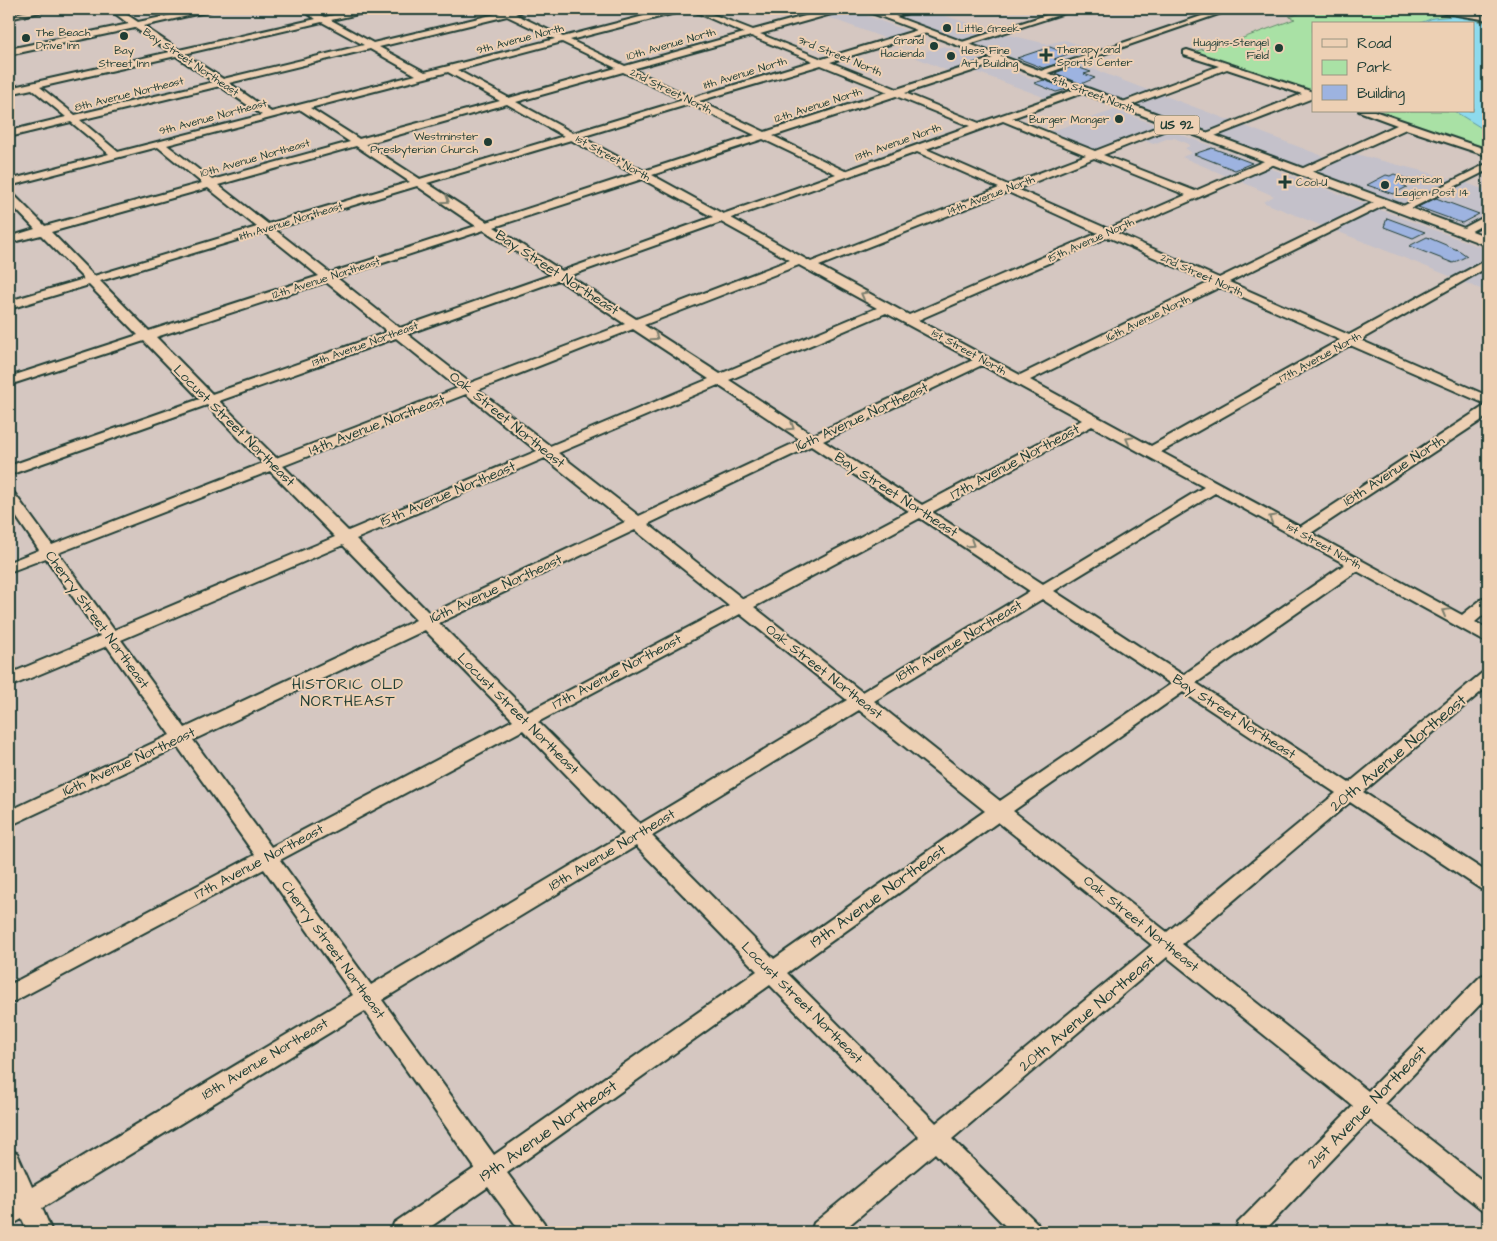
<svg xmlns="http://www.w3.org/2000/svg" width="1497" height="1241" viewBox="0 0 1497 1241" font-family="'Architects Daughter',sans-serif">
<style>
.built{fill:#c4c1ca}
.green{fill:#a9e1a5;stroke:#648f6c}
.water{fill:#8ddaed;stroke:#619ba3}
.building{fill:#9db3e0;stroke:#1f3d34}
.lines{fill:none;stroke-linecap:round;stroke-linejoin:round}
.minor-casing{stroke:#1f3d34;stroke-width:4}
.major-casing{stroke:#1f3d34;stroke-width:4}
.minor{fill:#edd0b4;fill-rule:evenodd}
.major{fill:#edd0b4;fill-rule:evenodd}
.oneway{stroke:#7c7f6e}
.poi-dot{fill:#1f3d34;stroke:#edd0b4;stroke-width:2}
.labels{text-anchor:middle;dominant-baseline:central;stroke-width:4;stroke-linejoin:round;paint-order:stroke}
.far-poi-label{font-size:11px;fill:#1f3d34;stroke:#edd0b4;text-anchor:start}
.far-street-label{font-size:11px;fill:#1f3d34;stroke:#edd0b4}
.shield{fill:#edd0b4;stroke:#5d695a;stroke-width:1}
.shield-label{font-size:12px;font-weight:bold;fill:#1f3d34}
.street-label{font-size:14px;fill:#1f3d34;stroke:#edd0b4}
.neighbourhood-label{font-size:15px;letter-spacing:1px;fill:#1f3d34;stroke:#edd0b4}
.near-street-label{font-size:16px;fill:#1f3d34;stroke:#edd0b4}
</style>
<rect width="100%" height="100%" fill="#d5c7c1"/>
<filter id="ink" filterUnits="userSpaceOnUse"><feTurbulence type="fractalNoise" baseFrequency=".02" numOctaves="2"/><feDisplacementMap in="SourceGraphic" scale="10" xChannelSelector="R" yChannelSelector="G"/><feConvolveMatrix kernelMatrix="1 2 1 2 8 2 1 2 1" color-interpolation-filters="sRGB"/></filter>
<g filter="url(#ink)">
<path class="built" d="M845,9h4l61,23 -23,7 -65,-24z
M922,9l73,22 -35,11 -67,-25z
M1002,33l45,11 18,-4 32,11 -29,8 2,1 -32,11 -72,-27z
M944,46l41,15 -37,10 -36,-15z
M1077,63l76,29 -30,10 -78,-28z
M992,64l74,27 -20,7 -75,-28z
M1160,94l74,28 -26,11 -78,-28z
M1115,110l44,16 -66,26 -47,-19z
M1242,125l86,33 -24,10 -89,-32z
M1166,129l93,35 -30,13 -47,-20 10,-4 -7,-5 5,-2 -1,-2 -15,-6h-5l-16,6 -12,-5z
M1352,153l101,26 -50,25 -91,-33z
M1267,167l102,38 -44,22 -62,-25 11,-6 -37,-16z
M1463,182l25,9v23l-24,13 -52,-19z
M1378,209l110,41v7l-36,20 -118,-47z
M1488,267v25l-25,-10z"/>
<path class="green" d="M1313,9h104l71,11v130l-116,-39h101v-87h-160v67l-112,-36 -5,-4 36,-9 63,-23 -6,-2z"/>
<path class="water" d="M1454,16l34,7v109l-34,-21h19v-87h-55l15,-6z"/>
<path class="building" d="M1050,47l18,7 -14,5 8,3 -19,6 -26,-10z
M1074,66l17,6 -7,2 11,4 -14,6 -26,-11z
M1044,80l23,9 -11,3 -22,-9z
M1212,148l3,1 37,14 -17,7 -41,-16z
M1394,174l18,7 -10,4 5,2 -14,7 -26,-9 19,-10 4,1z
M1436,198l43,16 -17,9 -44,-16z
M1387,218l38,14 -12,6 -29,-11z
M1427,237l33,14 7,5 -14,7 -44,-17z"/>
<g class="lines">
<g class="minor-casing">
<path id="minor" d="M38,9h15l-44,10v-4z
M109,9h9l20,13 62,-13h14l-4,2 -67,15 36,24 137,-31 -15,-10h10l14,8 34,-8h14l-1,2 -41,9 42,23 127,-30 -1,-2 3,-2 7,2 20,-2 -14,5 48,23 108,-28h13l-1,2 -113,29 55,26 119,-33 -55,-24h10l54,21 78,-21h12l-1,2 -82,23 62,25 99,-30h6v4l-97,29 67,27 100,-32h6v4l-98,32 74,30 100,-35h6v4l-73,26 83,33 75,-29h6v4l-73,29 92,36 74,-32h8v4l-160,70 102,45 160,-78h8l1,2 -1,2 -158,78 120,53 139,-76v8l-128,73 128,56v9l-138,-60 -189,107 139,75 183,-120 5,-1v10l-177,117 151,82 20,-16 6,-1v13l-13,11 13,7v12l-6,-1 -125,-69 -161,112 153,100 133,-110 6,-2v15l-125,106 125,81v18l-7,-2 -131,-87 -168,142 186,147 113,-115 7,-3v23l-103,108 103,81v27l-8,-4 -110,-88 -107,112h-28l3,-9 115,-117 -186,-149 -215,182 85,84 3,9h-29l-76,-79 -94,79h-30l3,-9 105,-86 -149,-152 -263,188 37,50 3,9h-26l-33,-45 -65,45h-32l3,-9 81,-55 -110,-157 -323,197 10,24h-24l-6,-13 -13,7v-25l4,-3 -4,-10v-38l8,3 15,34 321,-192 -89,-126 -255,135v-19l246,-130 -77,-108 -169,79v-15l161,-76 -63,-89 -98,41v-13l91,-38 -54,-78 -37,14v-10l30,-12 -30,-44v-14l5,1 38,52 211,-82 -56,-58 -198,70v-9l191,-67 -56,-58 -135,44v-8l129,-42 -49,-50 -80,24v-8l75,-22 -43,-44 -32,8v-6l26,-8 -26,-27v-9l4,1 32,32 157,-43 -44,-36 -149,39v-6l100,-26 -38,-32 -62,15v-6l57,-14 -34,-28 -23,5v-6l161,-36 -35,-24 -126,27v-6l120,-25zM507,16l48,23 -130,33 -46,-25zM322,22l42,23 -141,34 -39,-25zM751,36l62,25 -121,37 -60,-29zM562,42l54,26 -107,30 -52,-28zM370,49l46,26 -145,37 -42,-29zM176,56l38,26 -139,33 -35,-28zM821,65l67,27 -123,40 -66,-31zM448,72l52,29 -141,38 -49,-31zM623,72l60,28 -110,33 -57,-31zM220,86l42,29 -144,37 -38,-32zM896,96l74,30 -125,45 -72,-35zM507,104l57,32 -144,43 -54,-35zM690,104l65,31 -111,36 -63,-34zM301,110l49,32 -138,38 -45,-35zM1003,121l83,34 -78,30 -82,-36zM763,139l73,35 -113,40 -71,-39zM571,140l63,34 -147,48 -60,-39zM356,146l54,36 -142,42 -50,-39zM917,152l82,36 -188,74 -80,-44zM1094,158l92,37 -78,34 -91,-40zM642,179l71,38 -151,54 -68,-44zM417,186l59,40 -146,47 -56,-44zM208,188l49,39 -163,49 -43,-44zM1008,192l90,41 -189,82 -90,-49zM721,222l69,38 -154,59 -67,-43zM484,230l67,45 -151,53 -63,-50zM264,232l55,44 -170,55 -49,-50zM1108,237l102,45 -190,93 -102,-55zM799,265l78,43 -157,66 -76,-49zM559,280l66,44 -155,59 -63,-49zM326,282l62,50 -176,62 -56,-57zM1220,287l120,53 -189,106 -121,-66zM886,313l87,47 -160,75 -84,-55zM633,329l76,50 -159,67 -72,-56zM396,338l62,50 -182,70 -57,-57zM982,365l100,55 -160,85 -99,-64zM718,385l83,55 -162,76 -81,-63zM466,394l71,57 -189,80 -65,-65zM1092,426l112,61 -161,97 -111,-72zM811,446l98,65 -166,88 -95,-75zM545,458l80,64 -195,92 -74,-75zM270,471l65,66 -221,93 -56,-77zM1215,493l130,71 -162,111 -129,-84zM920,518l110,73 -168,101 -108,-85zM635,530l94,76 -201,106 -89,-89zM343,545l73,75 -231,108 -64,-88zM1042,599l129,85 -171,117 -126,-100zM740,614l107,86 -207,124 -102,-102zM425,630l88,90 -242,127 -78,-107zM1183,692l153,101 -169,139 -154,-121zM859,710l126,101 -211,148 -122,-123zM523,730l101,104 -253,151 -91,-125zM998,822l154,123 -216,178 -149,-150zM636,846l121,125 -263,184 -112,-155z
M908,9h12l-32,10 -4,-2z
M1065,9h12l-114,37 -7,-2z
M1222,9h11l-191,66 -3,1 -4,-3z
M1429,9h17l42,7v4l-55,-9z
M1187,50l126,42v6l-106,41 -5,-3 2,-2 98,-40 -75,-25 -101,38h-6v-4l99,-37 -35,-11v-4z
M1359,111h15l114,39v6l-82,-27 -99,45h-8l-1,-2 1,-2 98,-45z
M1488,163v7l-82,41h-8l-1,-2z
M1488,215v7l-22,12h-8l-2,-2z"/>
</g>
<g class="major-casing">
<path id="major" d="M861,9h14l613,228v9z"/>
</g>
<use href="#minor" class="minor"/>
<use href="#major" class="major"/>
</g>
<defs><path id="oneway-chevron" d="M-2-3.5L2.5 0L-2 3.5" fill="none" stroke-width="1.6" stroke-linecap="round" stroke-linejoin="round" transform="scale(1.25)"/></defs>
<g class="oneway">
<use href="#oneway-chevron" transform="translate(446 200) rotate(33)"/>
<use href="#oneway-chevron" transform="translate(864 295) rotate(-151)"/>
<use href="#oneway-chevron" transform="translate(655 337) rotate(33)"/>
<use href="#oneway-chevron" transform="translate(791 427) rotate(33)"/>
<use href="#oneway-chevron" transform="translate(1129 440) rotate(-151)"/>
<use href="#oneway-chevron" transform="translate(1272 518) rotate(-151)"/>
<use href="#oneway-chevron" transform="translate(971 544) rotate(33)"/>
<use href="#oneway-chevron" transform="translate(1445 612) rotate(-151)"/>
</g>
</g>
<g class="poi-dot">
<circle cx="947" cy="28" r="5"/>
<circle cx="124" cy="36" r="5"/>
<circle cx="26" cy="38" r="5"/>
<circle cx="934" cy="46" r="5"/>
<circle cx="1279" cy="48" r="5"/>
<path d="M1043.5 47.5h5v5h5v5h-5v5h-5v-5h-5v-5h5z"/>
<circle cx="951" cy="56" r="5"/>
<circle cx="1119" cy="119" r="5"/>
<circle cx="488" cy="142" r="5"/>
<path d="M1282.5 174.5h5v5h5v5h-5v5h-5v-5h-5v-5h5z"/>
<circle cx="1385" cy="185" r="5"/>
</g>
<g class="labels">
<g class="far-poi-label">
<text x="957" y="28">Little Greek</text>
<text x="36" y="32">The Beach<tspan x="36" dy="13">Drive Inn</tspan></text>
<text x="924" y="40" text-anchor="end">Grand<tspan x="924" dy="13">Hacienda</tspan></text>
<text x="1269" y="42" text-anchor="end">Huggins-Stengel<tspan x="1269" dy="13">Field</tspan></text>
<text x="1057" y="49">Therapy and<tspan x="1057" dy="13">Sports Center</tspan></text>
<text x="124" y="50" text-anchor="middle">Bay<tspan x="124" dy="13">Street Inn</tspan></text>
<text x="961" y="50">Hess Fine<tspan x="961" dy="13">Art Building</tspan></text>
<text x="1109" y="119" text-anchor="end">Burger Monger</text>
<text x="478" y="136" text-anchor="end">Westminster<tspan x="478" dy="13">Presbyterian Church</tspan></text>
<text x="1395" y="179">American<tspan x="1395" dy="13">Legion Post 14</tspan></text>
<text x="1296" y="182">Cool-U</text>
</g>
<g class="far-street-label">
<text transform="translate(520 39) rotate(-15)">9th Avenue North</text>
<text transform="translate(671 44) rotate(-16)">10th Avenue North</text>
<text transform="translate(840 56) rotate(22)">3rd Street North</text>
<text transform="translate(191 62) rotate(34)">Bay Street Northeast</text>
<text transform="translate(745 73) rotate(-17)">11th Avenue North</text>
<text transform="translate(671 91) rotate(26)">2nd Street North</text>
<text transform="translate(129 94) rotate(-14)">8th Avenue Northeast</text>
<text transform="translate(1093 94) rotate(21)">4th Street North</text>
<text transform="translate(818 105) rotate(-18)">12th Avenue North</text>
<text transform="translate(213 117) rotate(-15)">9th Avenue Northeast</text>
<text transform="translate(898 142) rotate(-20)">13th Avenue North</text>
<text transform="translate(255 158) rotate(-16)">10th Avenue Northeast</text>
<text transform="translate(613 158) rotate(29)">1st Street North</text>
<text transform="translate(991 195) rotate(-21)">14th Avenue North</text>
<text transform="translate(291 221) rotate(-17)">11th Avenue Northeast</text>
<text transform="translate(1091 240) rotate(-24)">15th Avenue North</text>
<text transform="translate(1202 275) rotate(24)">2nd Street North</text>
<text transform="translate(326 278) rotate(-18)">12th Avenue Northeast</text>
<text transform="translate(1148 318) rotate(-26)">16th Avenue North</text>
<text transform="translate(365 344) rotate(-20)">13th Avenue Northeast</text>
<text transform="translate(969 352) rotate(29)">1st Street North</text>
<text transform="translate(1320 357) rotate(-29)">17th Avenue North</text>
<text transform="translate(1324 546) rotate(29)">1st Street North</text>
</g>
<rect class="shield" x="1154.5" y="115.5" width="45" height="19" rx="4"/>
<g class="shield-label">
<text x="1177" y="125">US 92</text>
</g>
<g class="street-label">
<text transform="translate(557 273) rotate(33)">Bay Street Northeast</text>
<text transform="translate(862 417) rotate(-25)">16th Avenue Northeast</text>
<text transform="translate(507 420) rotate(39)">Oak Street Northeast</text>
<text transform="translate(377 425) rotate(-21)">14th Avenue Northeast</text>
<text transform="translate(234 426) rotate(45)">Locust Street Northeast</text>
<text transform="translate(1015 462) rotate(-28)">17th Avenue Northeast</text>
<text transform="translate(1394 471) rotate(-33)">18th Avenue North</text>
<text transform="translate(448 494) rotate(-23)">15th Avenue Northeast</text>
<text transform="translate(896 495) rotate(33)">Bay Street Northeast</text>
<text transform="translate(496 589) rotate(-25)">16th Avenue Northeast</text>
<text transform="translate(97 620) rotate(54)">Cherry Street Northeast</text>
<text transform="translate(959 641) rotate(-31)">18th Avenue Northeast</text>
<text transform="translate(617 672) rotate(-28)">17th Avenue Northeast</text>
<text transform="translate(824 672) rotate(38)">Oak Street Northeast</text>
<text transform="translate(518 714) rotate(45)">Locust Street Northeast</text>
<text transform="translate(1234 717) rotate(33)">Bay Street Northeast</text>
<text transform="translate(129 762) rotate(-25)">16th Avenue Northeast</text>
<text transform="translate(612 850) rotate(-31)">18th Avenue Northeast</text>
<text transform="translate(259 862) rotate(-28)">17th Avenue Northeast</text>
<text transform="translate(1141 924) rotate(39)">Oak Street Northeast</text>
<text transform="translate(333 950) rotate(54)">Cherry Street Northeast</text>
<text transform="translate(802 1003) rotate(45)">Locust Street Northeast</text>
<text transform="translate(265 1059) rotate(-31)">18th Avenue Northeast</text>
</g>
<g class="neighbourhood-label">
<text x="348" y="684">HISTORIC OLD<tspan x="348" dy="17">NORTHEAST</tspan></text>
</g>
<g class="near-street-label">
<text transform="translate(1398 753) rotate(-40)">20th Avenue Northeast</text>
<text transform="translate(878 896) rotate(-36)">19th Avenue Northeast</text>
<text transform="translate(1087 1013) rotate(-40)">20th Avenue Northeast</text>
<text transform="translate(1367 1107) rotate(-46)">21st Avenue Northeast</text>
<text transform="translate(548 1131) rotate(-35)">19th Avenue Northeast</text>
</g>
</g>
<rect width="1497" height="1241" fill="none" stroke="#edd0b4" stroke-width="30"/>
<rect x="15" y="15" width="1467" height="1211" fill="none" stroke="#1f3d34" stroke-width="2" filter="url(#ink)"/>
<rect x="1312" y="22" width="162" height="90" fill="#edd0b4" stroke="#9b9581"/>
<rect x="1322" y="39" width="25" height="8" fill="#edd0b4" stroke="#9b9581"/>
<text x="1357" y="48" font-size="15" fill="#1f3d34">Road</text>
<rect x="1322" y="60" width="25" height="15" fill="#a9e1a5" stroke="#9b9581"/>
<text x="1357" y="72" font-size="15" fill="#1f3d34">Park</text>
<rect x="1322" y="85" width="25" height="15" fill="#9db3e0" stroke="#9b9581"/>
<text x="1357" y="98" font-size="15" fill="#1f3d34">Building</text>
</svg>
